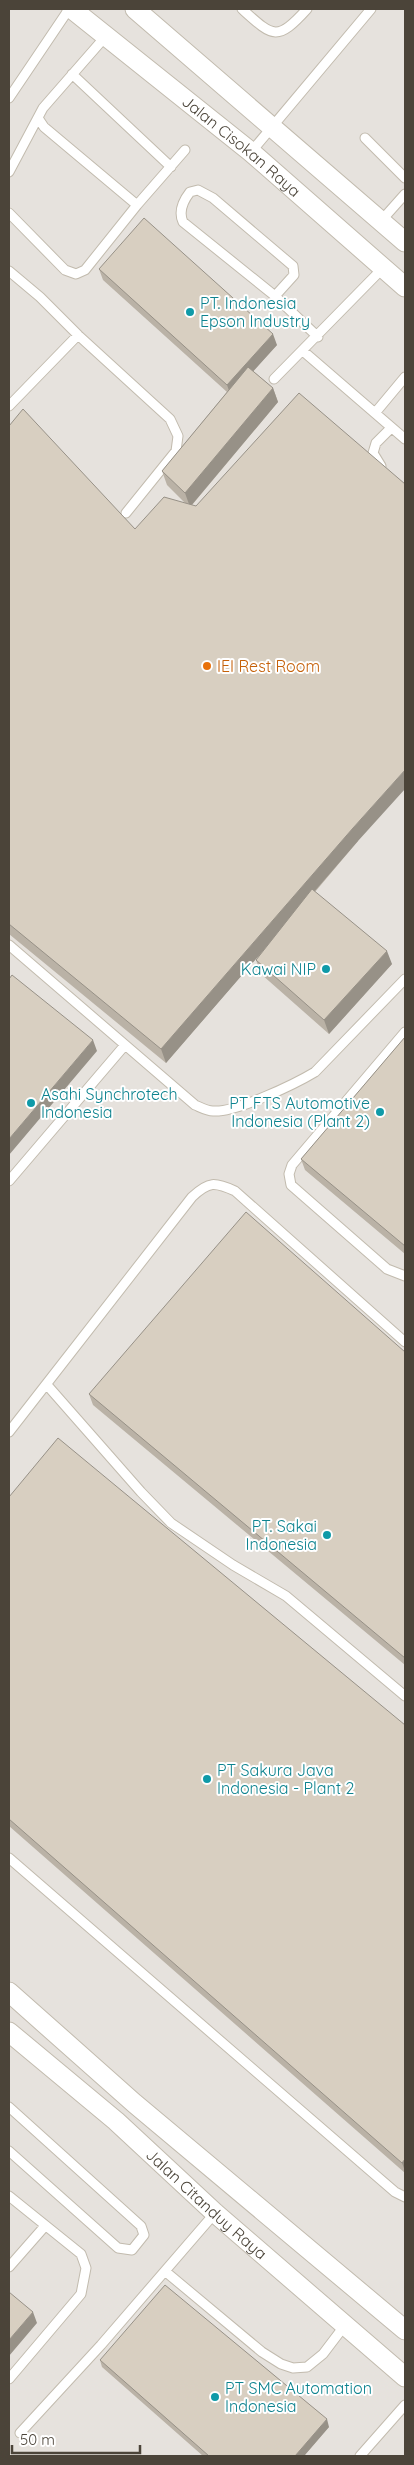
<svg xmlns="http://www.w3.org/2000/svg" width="414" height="2465" viewBox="0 0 414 2465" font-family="Quicksand,sans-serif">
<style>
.industrial{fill:#e6e2dd}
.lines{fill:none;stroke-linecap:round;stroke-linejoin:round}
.lane-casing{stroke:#c2bbae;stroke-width:11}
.street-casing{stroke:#c2bbae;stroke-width:21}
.lane{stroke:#fff;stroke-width:9}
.street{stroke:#fff;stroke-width:19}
.wall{fill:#bab2a6}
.shaded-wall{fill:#979187}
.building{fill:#d8cfc1;stroke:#979187}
.culture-dot{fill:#0f9aa8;stroke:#fff;stroke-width:2}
.food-dot{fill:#e8710a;stroke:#fff;stroke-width:2}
.labels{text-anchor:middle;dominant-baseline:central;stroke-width:4;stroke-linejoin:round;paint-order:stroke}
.street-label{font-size:16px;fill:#4b4439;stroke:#fff}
.culture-label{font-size:16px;fill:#0d838f;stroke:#fff;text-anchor:start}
.food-label{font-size:16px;fill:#c56008;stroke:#fff;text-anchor:start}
</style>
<rect width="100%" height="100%" fill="#f6f3ec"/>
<path class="industrial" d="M9,9h396v2447h-396z"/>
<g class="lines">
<g class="lane-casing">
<path id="lane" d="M242,9c31,28 35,33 65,0
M72,74l99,93
M9,98l60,-89
M365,138l40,40
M251,152l120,-143
M9,172l34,-64 62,-71
M137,205l48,-55
M9,213l56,57 11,4 9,-4 52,-65 -93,-78 -6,-9
M381,221l24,-27
M9,271l31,26 38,38
M275,296l19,-21 -1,-9 -80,-68 -15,-8 -8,2c-7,9 -12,19 -7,30l92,74 43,41
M303,351l102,88
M274,379l109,-111
M9,406l69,-71 92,84 8,17 -2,15 -50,62
M375,413l30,-36
M381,466l-8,-13 3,-10 15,-15
M9,945l186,160c5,2 12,6 18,6 22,2 82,-27 102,-39l90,-93
M405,1032l-113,133 -3,9 2,11 96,84 18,7
M9,1181l116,-136
M47,1385l94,107 30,31 62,42 53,31 119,100
M9,1432l183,-235c17,-16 23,-15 43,-6l170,151
M9,1858l386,334 10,5
M9,2107l132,119 3,9 -12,15 -14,-2 -109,-97
M9,2196l72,58 5,14 -5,26 -72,85
M9,2267l36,-41
M166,2272l96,80 19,12 12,4 14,-1 16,-13 22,-29
M20,2433l81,-88 114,-132
M360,2456l45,-51"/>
</g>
<g class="street-casing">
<g id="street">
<path id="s1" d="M72,9l179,143 154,135"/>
<path d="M135,9l270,233"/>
<path d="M9,1992l125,111 271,227"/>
<path id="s2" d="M9,2032l107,89 99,92 190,164"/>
</g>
</g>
<use href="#lane" class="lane"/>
<use href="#street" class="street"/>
</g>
<path class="wall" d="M99,269l178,76 -24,26 20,17 5,14 -86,103 166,336 -43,51 77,72 -63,70 -68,-60 -5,-14 3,-5 -93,108 -157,-129v-508l126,103 50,-26 -18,-18 -5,-14 65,-79 -124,-112z
M405,1037v217l-100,-84 -4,-11z
M405,1352v313l-312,-260 -4,-11z
M9,1497l396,228v448l-396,-347z
M100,2360l229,67 -25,29h-101l-101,-89z"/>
<path class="shaded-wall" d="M273,334l4,11 -46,51 -4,-11z
M273,388l5,14 -88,105 -5,-14z
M405,770v19l-47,52 -192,222 -5,-14 192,-221z
M387,951l5,13 -63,70 -5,-14z
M93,1040l4,11 -88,104v-16z
M405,2159v12l-3,-8z
M33,2312l4,11 -28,33v-16z
M327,2419l2,8 -25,29h-9z"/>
<path class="building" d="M144,218l129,116 -46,51 -128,-116z
M248,367l25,21 -88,105 -23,-22z
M299,393l106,91v286l-52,58 -192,221 -152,-125v-498l14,-17 112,120 29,-32 32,9z
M312,889l75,62 -63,69 -68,-60z
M12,975l81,65 -84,99v-160z
M405,1037v209l-104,-87z
M246,1212l159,140v306l-316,-264z
M58,1438l347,287v434l-3,4 -393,-344v-322z
M165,2285l162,134 -32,37h-86l-109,-96z
M9,2292l24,20 -24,28z"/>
<g class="culture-dot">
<circle cx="190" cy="312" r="5"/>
<circle cx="326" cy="969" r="5"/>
<circle cx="31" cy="1103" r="5"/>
<circle cx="380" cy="1112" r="5"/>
<circle cx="327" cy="1535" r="5"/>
<circle cx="207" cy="1779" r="5"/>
<circle cx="215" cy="2397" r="5"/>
</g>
<circle class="food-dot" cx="207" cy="666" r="5"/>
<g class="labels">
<g class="street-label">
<text stroke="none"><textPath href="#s1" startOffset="218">Jalan Cisokan Raya</textPath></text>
<text stroke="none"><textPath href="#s2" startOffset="262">Jalan Citanduy Raya</textPath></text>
</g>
<g class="culture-label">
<text x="200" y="303">PT. Indonesia<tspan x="200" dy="18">Epson Industry</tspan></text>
<text x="316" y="969" text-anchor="end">Kawai NIP</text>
<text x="41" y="1094">Asahi Synchrotech<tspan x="41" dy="18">Indonesia</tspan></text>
<text x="370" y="1103" text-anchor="end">PT FTS Automotive<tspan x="370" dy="18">Indonesia (Plant 2)</tspan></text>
<text x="317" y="1526" text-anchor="end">PT. Sakai<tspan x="317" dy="18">Indonesia</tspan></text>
<text x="217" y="1770">PT Sakura Java<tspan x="217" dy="18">Indonesia - Plant 2</tspan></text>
<text x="225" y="2388">PT SMC Automation<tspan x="225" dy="18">Indonesia</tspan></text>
</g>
<g class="food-label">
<text x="217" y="666">IEI Rest Room</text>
</g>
</g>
<rect width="414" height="2465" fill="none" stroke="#4b4439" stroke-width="20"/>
<path d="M12 2445v8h128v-8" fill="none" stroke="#4b4439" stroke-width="2.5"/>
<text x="20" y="2445" font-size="15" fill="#4b4439" stroke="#ffffff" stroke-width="4" paint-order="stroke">50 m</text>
</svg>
